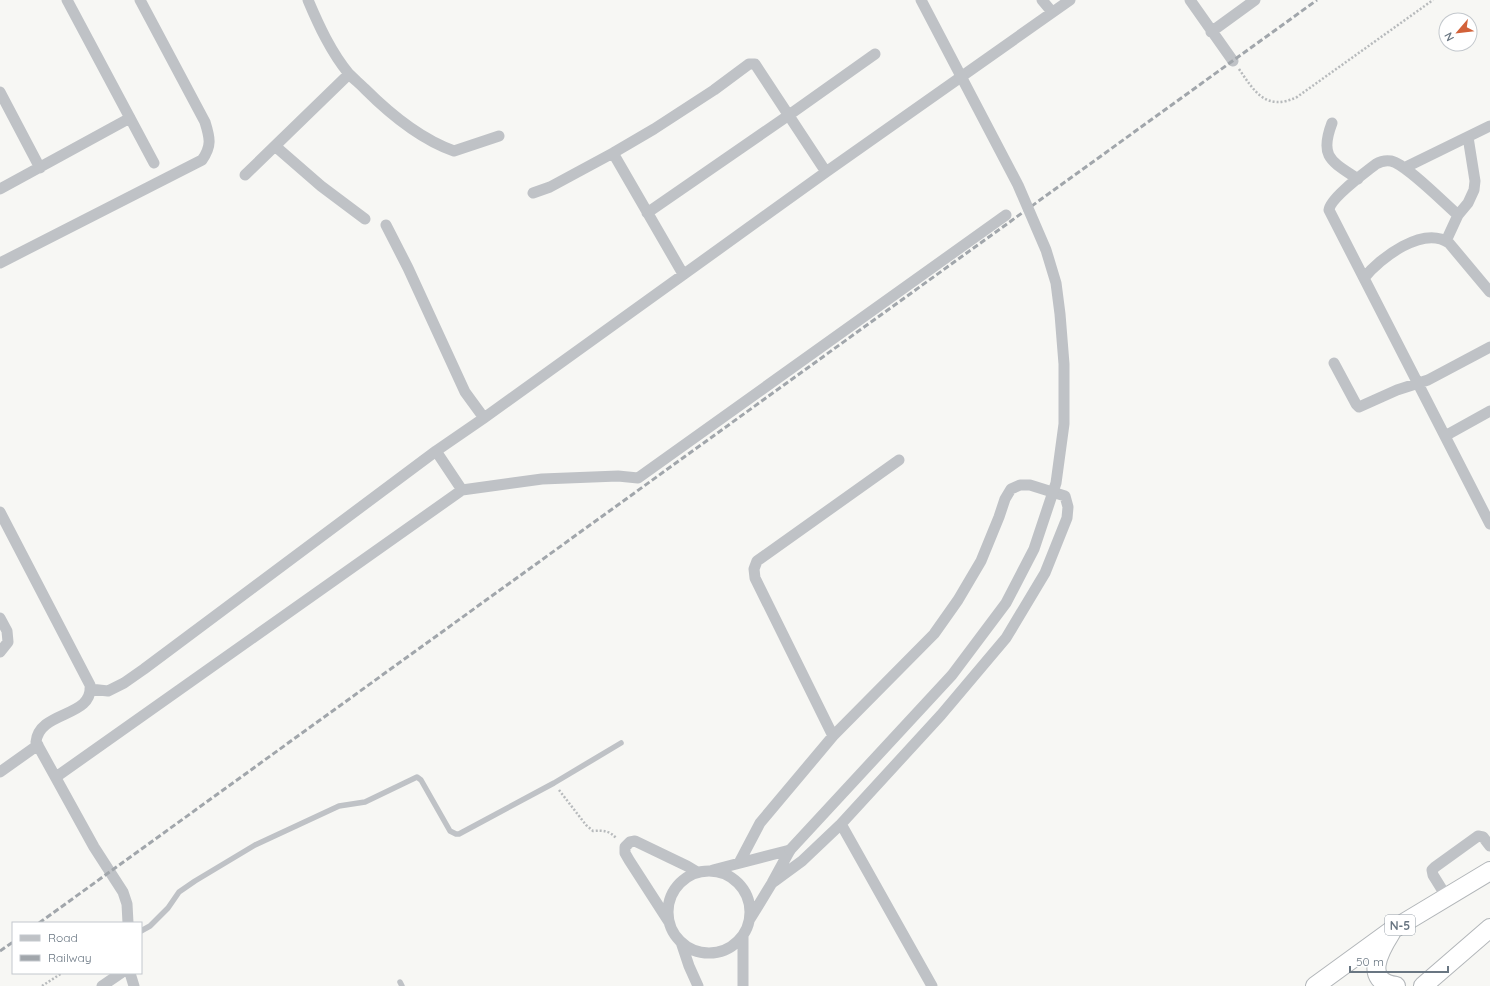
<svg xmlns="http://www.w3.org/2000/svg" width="1490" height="986" viewBox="0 0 1490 986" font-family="Quicksand,sans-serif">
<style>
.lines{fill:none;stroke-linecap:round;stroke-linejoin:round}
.trunk-casing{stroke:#b2b6b9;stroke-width:20}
.path{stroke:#b7babc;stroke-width:2.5;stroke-dasharray:2 2;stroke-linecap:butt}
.service{stroke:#bfc2c6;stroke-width:5.5}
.minor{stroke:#bfc2c6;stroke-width:11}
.trunk{stroke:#fff;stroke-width:18}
.rail{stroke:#a1a6ab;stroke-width:3;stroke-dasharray:6 3;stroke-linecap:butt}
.minor-bridge{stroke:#bfc2c6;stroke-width:11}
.labels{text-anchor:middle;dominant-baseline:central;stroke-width:4;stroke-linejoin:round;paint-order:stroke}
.shield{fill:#fff;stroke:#969fa8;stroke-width:1}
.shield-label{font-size:12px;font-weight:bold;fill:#697682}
</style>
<rect width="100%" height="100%" fill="#f7f7f4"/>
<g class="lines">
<g class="trunk-casing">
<path id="trunk" d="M1391,933c-12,19 -28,48 5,53
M1315,986l77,-56 98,-59
M1423,986l67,-58"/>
</g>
<path class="path" d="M1239,69c15,22 27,43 58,28l136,-97
M559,790l27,35 7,6c11,-1 17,0 24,8
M42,986l20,-13"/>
<path class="service" d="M141,931l9,-5 18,-18 11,-16 16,-11 60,-36 84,-39 26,-4 52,-25 4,3 29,51 6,3h3l95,-51 67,-40
M400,982l2,4"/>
<path class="minor" d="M67,0l87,163
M308,0c11,26 23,52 41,74 5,5 11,10 16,15 25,25 55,50 89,62l45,-15
M1042,0l10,12
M1190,0l43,61
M1211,32l44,-32
M0,92l40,76
M1332,123c-13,34 -1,38 26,56
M275,146l46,40 44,33
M613,153l70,121
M1404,168l86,-42
M245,175l104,-101
M0,189l130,-71
M533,193l17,-6 63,-34 41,-24 60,-39 35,-26h6l71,108
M647,213l142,-98 86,-61
M1458,215c-14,-12 -52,-51 -67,-54 -6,-1 -10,0 -15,3 -10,8 -46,34 -47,46l161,314
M386,225l22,43 57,124 19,26
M1446,241l12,-26 10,-12 6,-13 1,-9 -7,-44
M0,263l202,-103c10,-14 8,-22 3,-38l-65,-122
M1364,278c16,-20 59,-53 85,-35l41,49
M1334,363l22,41 3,3 38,-17 31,-10 62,-33
M1445,436l45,-25
M436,451l26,39
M0,512l90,173c4,33 -51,25 -54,57l58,105 29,45 4,12 1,19
M0,618l7,13 1,11 -8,10
M90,689l18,2 16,-8 20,-14 292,-218 48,-33 342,-246 244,-172
M833,736l-78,-158 -1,-9 3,-8 142,-101
M0,772l38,-27
M56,777l406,-287 80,-11 76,-3 20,2 368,-263
M841,824l91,162
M739,863l21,-40 73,-87 101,-102 24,-34 23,-39 18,-44 6,-18 6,-10 9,-4h10l35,11 3,11 -1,11 -22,55 -39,65 -65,77 -100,109 -39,37 -30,22
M713,870l77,-20
M668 912a41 41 0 1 1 82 0a41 41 0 1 1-82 0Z
M1446,896l-13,-21 -1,-5 3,-3 43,-31 5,1 7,9
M750,919l22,-36 18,-33
M669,922l-40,-62 -4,-7v-6l5,-5 5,-1 52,25 10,6
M681,942l8,24 9,20
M130,973l4,13
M102,986l19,-13
M743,986v-51"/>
<use href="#trunk" class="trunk"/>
<path class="rail" d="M39,923l1278,-923
M0,951l13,-9"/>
<path class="minor-bridge" d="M790,850l162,-175 54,-72 28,-54 22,-66 8,-59v-60l-4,-50 -4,-31 -10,-33 -28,-65 -97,-185"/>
</g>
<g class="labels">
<rect class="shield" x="1385" y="915" width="30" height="20" rx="3"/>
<g class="shield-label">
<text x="1400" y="925">N-5</text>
</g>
</g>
<rect x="12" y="922" width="130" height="52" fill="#ffffff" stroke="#c3c8cd"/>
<rect x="20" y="935" width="20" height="6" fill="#bfc2c6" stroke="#c3c8cd"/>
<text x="48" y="942" font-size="12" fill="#697682">Road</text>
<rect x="20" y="955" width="20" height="6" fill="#a1a6ab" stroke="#c3c8cd"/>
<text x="48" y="962" font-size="12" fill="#697682">Railway</text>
<g transform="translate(1458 32) rotate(242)"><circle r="19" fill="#ffffff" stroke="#c3c8cd"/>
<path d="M0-3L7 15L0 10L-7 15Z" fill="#d26139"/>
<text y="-6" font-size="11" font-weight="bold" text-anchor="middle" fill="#697682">N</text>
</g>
<path d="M1350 966v6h98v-6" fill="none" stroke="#697682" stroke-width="2"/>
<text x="1356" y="966" font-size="12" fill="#697682" stroke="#ffffff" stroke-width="3" paint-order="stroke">50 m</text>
</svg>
